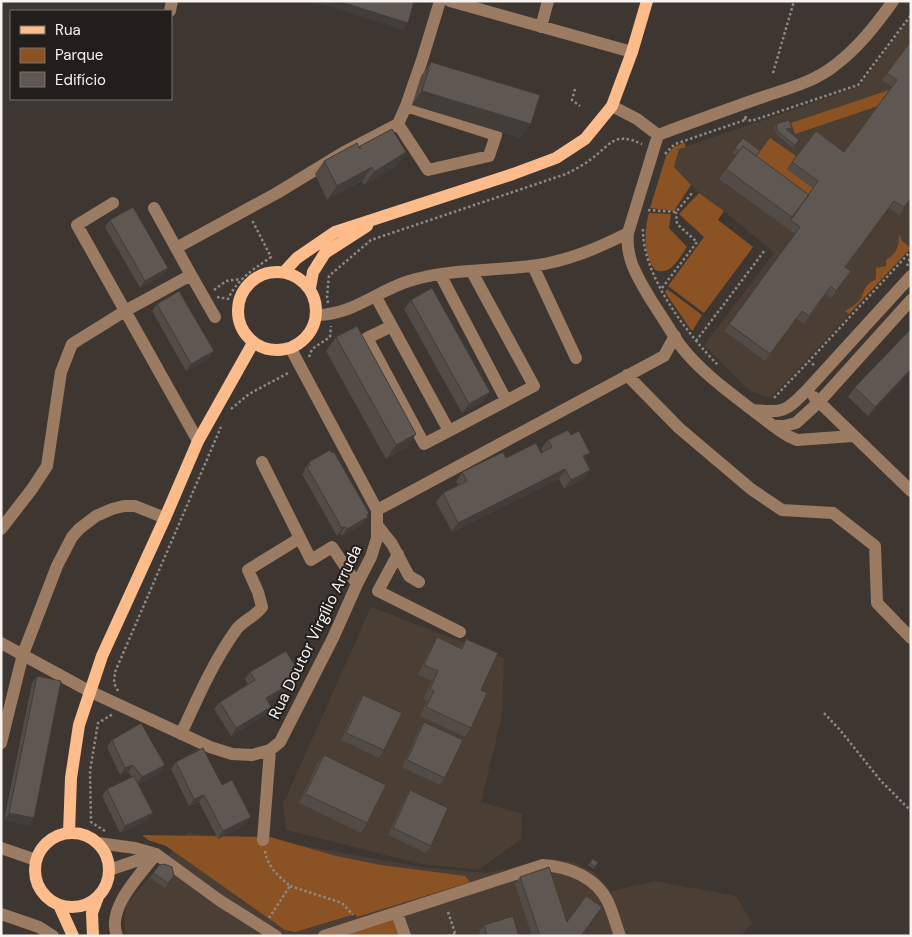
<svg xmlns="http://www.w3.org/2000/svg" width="912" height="937" viewBox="0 0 912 937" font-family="'DM Sans',sans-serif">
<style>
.built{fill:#4b3e35}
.green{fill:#8b5323}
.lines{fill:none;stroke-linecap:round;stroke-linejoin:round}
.path{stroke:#8f8985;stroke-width:2.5;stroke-dasharray:2.5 2.5;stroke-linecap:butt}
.minor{stroke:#9b7b62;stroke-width:12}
.major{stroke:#fdbc89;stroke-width:12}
.wall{fill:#524b46}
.shaded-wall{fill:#423d39}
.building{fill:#5f5751;stroke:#423d39}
.labels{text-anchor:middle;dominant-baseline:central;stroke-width:4;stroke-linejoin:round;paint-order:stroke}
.street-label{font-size:16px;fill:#f8f3f0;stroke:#221e1c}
</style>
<rect width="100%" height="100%" fill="#3d3631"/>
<path class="built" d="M911,17v231l-140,150 -21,-7 -46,-46 70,-92 -50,-42 -25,-18 -25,-26 5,-18 180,-62z
M371,607l133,51 -2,58 -21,86 41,12 -1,25 -42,31 -58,-6 -135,-34 -3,-26z
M187,833l85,7 148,27 67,6 62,-14 24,3 22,11 16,18 45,-10 80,15 16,27 -11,13h-615l-2,-15 3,-17z"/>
<path class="green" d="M889,90l-11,16 -83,28 -4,-11z
M770,138l26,18 -9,13 26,19 -11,16 -53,-38z
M684,142l2,5 -7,2 -5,18 17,18 -17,26 -24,-3 16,-52 8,-9z
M699,193l25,18 -6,9 35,27 -49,66 -36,-27 36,-49 -25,-23z
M649,213l22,1 -2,14 18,19c-9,12 -15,29 -32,23 -12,-16 -11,-39 -6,-57z
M899,234l3,7 9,7 -62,66 -4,-3c5,-3 10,-6 14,-10 7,-10 3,-15 17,-22v-11l10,-2v-6c11,-7 13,-13 13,-26z
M667,289l35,26 -9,15h-2l-26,-38z
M142,835l128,2 66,19 45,9 84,11 5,6 -113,35 -2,-3 -60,18 -10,-2 -119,-84 -18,-6z
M395,915l7,21h-70z"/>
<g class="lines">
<path class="path" d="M773,73l21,-72
M575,89l-3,11 8,6
M744,118l7,3 107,-36 53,-70
M665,154l10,-10 70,-24 1,-4
M648,210l28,2 17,-20
M643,229c-1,46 44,105 75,136
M907,266l4,-11
M662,288l35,-46 -20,-18 -1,-12
M214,290l12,-9 15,-2
M217,297l11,2c10,-21 25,-29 43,-42l-19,-37
M328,303l-1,-7 2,-20 42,-36 195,-66c8,-4 17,-9 24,-14 22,-16 23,-29 52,-16
M696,341l69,-91
M309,357l3,-8 18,-12 1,-11
M814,365l-5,-4 102,-110
M774,398l35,-37
M231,409l18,-15 41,-22
M118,691l-4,-8 1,-11 106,-245
M824,713l16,17 41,51 30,30
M105,831l-14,-9 -1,-51 8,-48 15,-9
M265,851c2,15 14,26 25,35l-21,32
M290,886l52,17 11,12
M448,912l8,24
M448,936l7,-2"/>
<path class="minor" d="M450,1l182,51
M170,11l2,-10
M541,27l7,-26
M612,106l25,13 21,16c35,-13 70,-26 105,-38 23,-8 51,-15 71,-31 24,-18 42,-41 59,-65
M398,124l30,46 61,-14 7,-21 -90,-29
M658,135l-30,98c-3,25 10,45 23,67 10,15 19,30 29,45 19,25 46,45 71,64 12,9 24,19 37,27l9,4 56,-4
M113,203l-36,22 121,216
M176,248l101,-55 69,-42 52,-27 8,-18 16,-46 18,-59
M533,266l43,92
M440,274l66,126
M191,275l24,42
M376,297l73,134 85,-45 -62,-114
M317,315c35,0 60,-24 92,-34 39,-12 82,-10 122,-15 35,-4 67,-18 97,-33
M392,326l-25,12 57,106 25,-13
M627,375l52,53 72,61 31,21 51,3 42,33 2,57 34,35
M814,397l97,94
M753,410c31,3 32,2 54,-20l104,-114
M773,426h11l12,-3 23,-21 92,-102
M262,462l49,98 21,-13 25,37
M377,510l287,-154 11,-20
M377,525l15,19 17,32 10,6
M1,529l31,-40 15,-23 14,-94 11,-28 53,-33 66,-36 -37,-67
M398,554l-20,37 82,41
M1,643l88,48 121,56 22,7 20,1 18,-5 10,-8 53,-104 24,-54 14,-27 6,-19v-28l-86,-161
M181,734c16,-35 32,-72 55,-104 6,-9 19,-13 26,-23l-4,-15 -10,-22 52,-32
M1,743l22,-89 34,-88 15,-29 7,-8 17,-13 16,-7 12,-3h11l30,12
M263,840l7,-90
M98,843l37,5 21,6 63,46 57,36
M1,848l35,12
M109,870l47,-16
M397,913l8,23
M1,914l38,13 14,9
M117,936c-11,-28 23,-61 39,-82
M324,936l219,-71c26,2 53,12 65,37 5,11 8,23 12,34"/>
<path class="major" d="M238 311a39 39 0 1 1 78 0a39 39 0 1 1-78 0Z
M284,272l13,-14 38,-26 178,-58 43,-16 29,-19 27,-33 20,-54 15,-51
M310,288l3,-16 12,-19 42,-27
M35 870a37 37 0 1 1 74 0a37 37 0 1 1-74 0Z
M69,833l2,-55 8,-53 23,-69 63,-138 33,-77 55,-98
M59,905l14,31
M93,936l-1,-23 6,-16"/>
</g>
<path class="wall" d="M911,41v157l-12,17 -10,-7 -44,59 6,4 -20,27 -5,-4 -22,30 -8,-6 -31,43 -41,-30 71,-97 -76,-55 17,-24 -4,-2 11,-15 13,18 53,39 4,-7 -26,-19 29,-38 28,21 48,-65 -10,-7z
M431,62l90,76 -109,-33 9,-29z
M776,124l16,4 -2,2h-2l11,10 -6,8 -16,-13 -3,-8z
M360,146l46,6 -10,14 -32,19 -2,-4 -35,19 -12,-26 9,-13z
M110,220l58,48 -5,7 -23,13 -35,-61z
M411,300l72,102 -21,11 -58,-104z
M157,304l52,55 -23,12 -34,-60z
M911,329v42l-43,45 -20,-19 7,-10z
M336,337l80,97 -9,13 -21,12 -60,-108z
M548,440l37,20 5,10 -6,9 -20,10 -5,-10 -107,53 -16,-30 7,-9 15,-8 -2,-3 6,-10 44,-14 35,-5 2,-1 -2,-3z
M309,462l59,54v1l-5,7 -21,12 -2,-2 -3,2 -35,-62 3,-3 -1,-1z
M437,637l23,11 6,-9 15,51 -10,38 -6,9 -45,-21 7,-15 -4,-2 9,-18 -14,-6 13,-28z
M250,672l47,12 -29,17 3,6 -5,7 -35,22 -17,-27 6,-7 28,-17 -3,-6z
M37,676l-3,142 -5,7 -25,-5 28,-137z
M363,695l21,55 -5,8 -38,-18 17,-38z
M424,722l21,56 -5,7 -38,-18 17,-38z
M112,740l48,33 -22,11 15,29 -5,7 -28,13 -18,-37 5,-7 25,-12 -4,-5 -8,3 -13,-28z
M324,755l43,68 -6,10 -62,-30 18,-39z
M176,762l46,23 24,39 -28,15 -19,-37 -10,4 -18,-37z
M410,790l21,56 -5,7 -38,-18 17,-37z
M592,859l6,3 -4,7 -6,-4z
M159,865l15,11 -9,12 -15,-10z
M520,877l47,45 14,14h-49l-17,-52z
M484,925l35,11h-39l-1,-4z"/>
<path class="shaded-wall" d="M310,1h28l70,22 -5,7z
M422,91l109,33 -10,14 -109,-33z
M406,152l-10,14 -32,19 10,-13z
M372,167l-10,14 -35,19 10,-14z
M168,268l-5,7 -23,13 5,-7z
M214,351l-5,8 -23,12 5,-7z
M911,369v2l-43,45 7,-9z
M490,392l-7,10 -21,11 7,-9z
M416,434l-9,13 -21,12 10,-14z
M590,453l-7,9v-6z
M565,469l-6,10 -107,53 6,-9z
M590,470l-6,9 -20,10 7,-9z
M369,513l-3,5 2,-1 -5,7 -21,12 5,-7z
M345,527l-5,7 -3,2 5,-8z
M302,677l-5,7 -36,22 5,-8z
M271,707l-5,7 -35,22 5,-8z
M133,765l-5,7 -8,3 5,-7z
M165,765l-5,8 -23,11 5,-7z
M204,795l-5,7 -10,4 5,-7z
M9,813l25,5 -5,7 -25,-5z
M153,813l-5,7 -28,13 5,-7z
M251,817l-5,7 -28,15 5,-8z"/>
<path class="building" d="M338,1h76l-6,22z
M911,41v157l-7,9 -10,-6 -49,66 6,4 -15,20 -5,-5 -22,30 -7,-5 -32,43 -41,-30 71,-97 -9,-7 27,-39 -26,-19 24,-31 28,21 53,-72 -10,-7z
M431,62l109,33 -9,29 -109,-33z
M789,120l3,8 -6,1 13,11 -4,5 -17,-13 -2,-8z
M392,129l14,23 -32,20 -2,-5 -35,19 -13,-25 33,-18 3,6v-3z
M743,138l17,13 -4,5 -13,-10 -4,5 -4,-3z
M743,146l66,49 -17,22 -66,-48z
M133,207l35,61 -23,13 -35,-61z
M432,288l58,104 -21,12 -58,-104z
M179,291l35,60 -23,13 -34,-60z
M357,326l59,108 -20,11 -60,-108z
M911,329v40l-36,38 -20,-20z
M568,430l3,5 8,-4 11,22 -7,3 7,14 -19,10 -6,-11 -107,54 -15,-30 24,-12 -5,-9 41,-20 3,6 30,-15 5,10 11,-6 -4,-7z
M330,450l2,3 2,-1 35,61 -2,2 1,2 -21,12 -2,-2 -3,1 -35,-61 3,-2 -1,-3z
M437,637l25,12 4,-10 32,14 -17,37 6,3 -16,35 -45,-21 8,-16 -4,-2 8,-18 -14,-6z
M286,651l16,26 -36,21 5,9 -35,21 -16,-26 35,-22 -5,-8z
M37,676l24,5 -27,137 -25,-5z
M363,695l39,18 -18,37 -38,-17z
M424,722l39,18 -18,38 -38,-18z
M141,723l24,42 -23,12 -9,-12 -8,3 -13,-28z
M203,748l19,37 10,-5 19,37 -28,14 -19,-36 -10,4 -18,-37z
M324,755l62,30 -19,38 -62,-29z
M134,776l19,37 -28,13 -18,-37z
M410,790l38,18 -17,38 -38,-18z
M592,859l6,3 -3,5 -5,-4z
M164,864l8,3 2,9 -6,7 -15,-10 6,-8z
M549,867l18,55 19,-26 16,11 -21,29h-41l-20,-59z
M513,916l6,20h-32l-3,-11z"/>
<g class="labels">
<g class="street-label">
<text transform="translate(315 632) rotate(-64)">Rua Doutor Virgílio Arruda</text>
</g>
</g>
<rect width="912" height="937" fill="none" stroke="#f8f3f0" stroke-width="5"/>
<rect x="10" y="10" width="162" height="90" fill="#221e1c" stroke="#787371"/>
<rect x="20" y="26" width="25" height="8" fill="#fdbc89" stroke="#787371"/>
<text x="55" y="35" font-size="15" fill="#f8f3f0">Rua</text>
<rect x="20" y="48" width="25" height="15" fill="#8b5323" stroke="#787371"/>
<text x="55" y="60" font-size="15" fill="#f8f3f0">Parque</text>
<rect x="20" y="72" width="25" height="15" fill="#5f5751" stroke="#787371"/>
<text x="55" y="85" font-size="15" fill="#f8f3f0">Edifício</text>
</svg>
